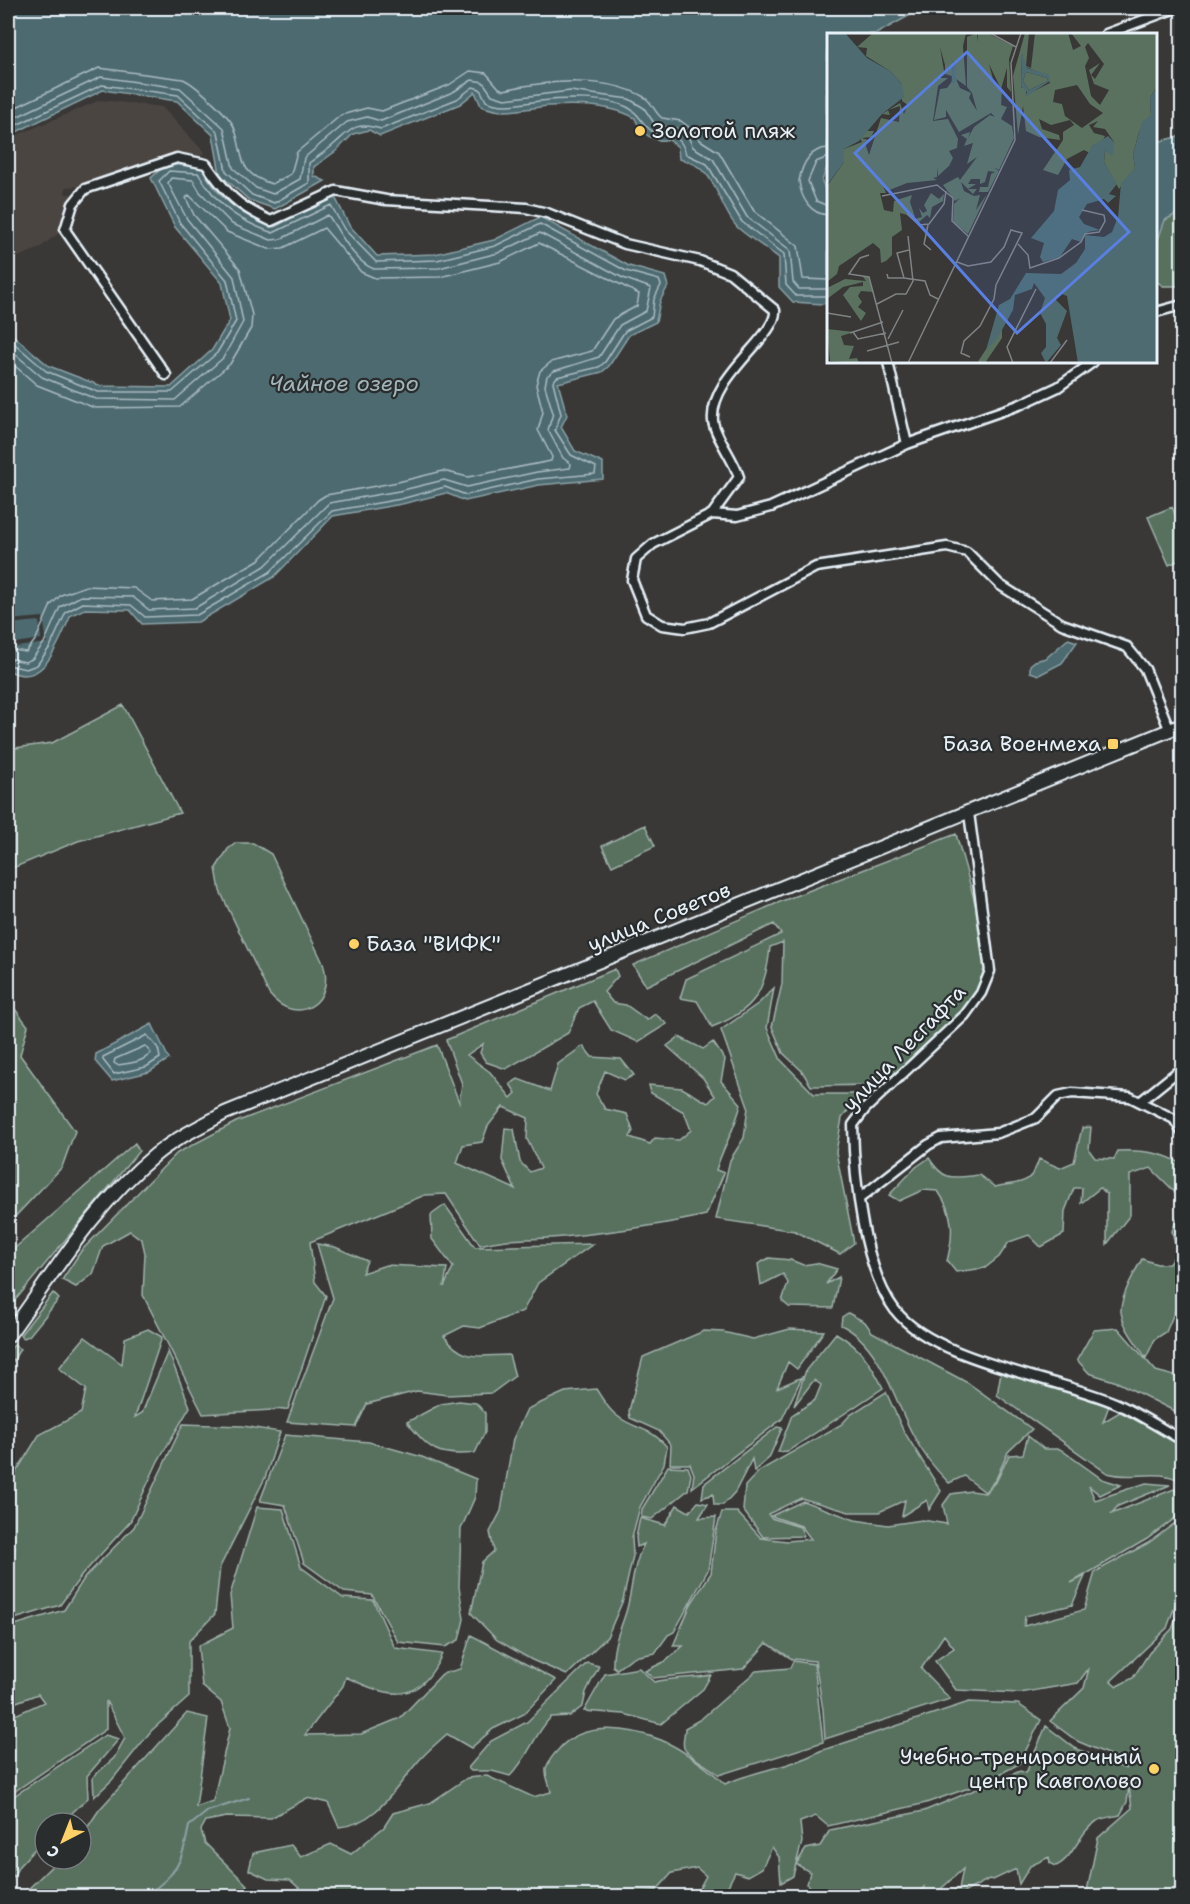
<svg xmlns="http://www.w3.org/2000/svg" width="1190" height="1904" viewBox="0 0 1190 1904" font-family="'Shantell Sans',sans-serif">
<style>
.built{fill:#4b4542}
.green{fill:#59715e;stroke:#a0b1ab;stroke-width:1.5;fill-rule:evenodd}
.water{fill:#4d6b70;stroke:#8ba1a6;stroke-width:1.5}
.pier{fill:#393837}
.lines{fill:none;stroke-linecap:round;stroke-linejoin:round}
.shore{stroke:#aabbc2;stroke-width:1.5}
.stream{stroke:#8ba1a6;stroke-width:2}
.minor-casing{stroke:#e8f1f8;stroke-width:13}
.secondary-casing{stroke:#e8f1f8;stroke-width:16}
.minor{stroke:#2a2d2e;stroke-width:8}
.secondary{stroke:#2a2d2e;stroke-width:12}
.poi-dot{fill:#ffd166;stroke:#2a2d2e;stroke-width:2}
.labels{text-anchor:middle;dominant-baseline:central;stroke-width:4.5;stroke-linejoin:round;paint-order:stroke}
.poi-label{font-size:21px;fill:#e8f1f8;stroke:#2a2d2e;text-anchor:start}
.street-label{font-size:21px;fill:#e8f1f8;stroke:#2a2d2e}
.water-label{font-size:22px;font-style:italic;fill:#a2b5bb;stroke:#2a2d2e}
.inset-river{fill:none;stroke:#4d6b70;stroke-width:3}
.inset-road{fill:none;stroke:#7f8284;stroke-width:1.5}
.view{fill:#5a7fe2;fill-opacity:0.15;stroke:#5a7fe2;stroke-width:3}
.inset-edge{fill:none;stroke:#e8f1f8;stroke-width:3}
</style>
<rect width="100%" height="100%" fill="#393837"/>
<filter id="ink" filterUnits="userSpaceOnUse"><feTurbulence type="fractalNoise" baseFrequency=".0167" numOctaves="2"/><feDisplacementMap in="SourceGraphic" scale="12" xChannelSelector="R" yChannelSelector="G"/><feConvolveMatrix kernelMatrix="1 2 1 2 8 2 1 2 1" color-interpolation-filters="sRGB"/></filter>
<g filter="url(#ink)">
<path class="built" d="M100,100l62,7 43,46 -10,5 -18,-3 -96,31 -15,1 -1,7h6v8l-8,28 -25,19 -30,12v-122z"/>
<path class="green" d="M1182,211v75h-19l-7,-5 2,-48 7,-13z
M1172,507l10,23v29l-13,6 -21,-48z
M123,705l57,108 -102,28 -70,29v-121l44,-6z
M645,825l10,21 -43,20 -10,-20z
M956,834c8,31 37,118 27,147 -8,21 -78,93 -99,101 -13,5 -56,3 -73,4l-9,-15 -19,-18 -11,-26 10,-43 1,-42 -13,5c-4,44 -16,64 -58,80l-15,-26 -17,-3 6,-19 95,-45 -7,-10 -128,62 -13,-21 149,-64z
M236,843h17l18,11 51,107c16,40 -25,68 -53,33l-49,-103 -4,-23 12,-19z
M615,969l3,7 -14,16 9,11 13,2 21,15 8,-6 12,10 -29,18 -27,-12 -18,-29 -14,7 -11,25 -62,36 -20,-7 -6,-9 3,-9 -16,11 23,17 21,26 5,-5 -6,-9 8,-5 32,12 8,-27 25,-18 9,11 29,2 13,16 -9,5 -20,-9 -9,23 9,15 22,5 6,17 -3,6 20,7 5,-6 24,2 12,-10 -7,-18 -33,-19 -2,-8 33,3 26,15 7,-7 -12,-18 -36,-32 12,-9 24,12 10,-7 12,18 -4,21 20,23c-5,23 -18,43 -25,66l8,3 -18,42c-47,11 -95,17 -143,22 -29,3 -55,0 -83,8l-34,-51 -21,1 -115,47 5,40 11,14 -38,113 -85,5 -60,-119 2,-42 -3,-13 -12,-9 -27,15 -10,28 -17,13 -14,-7 19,-29 96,-98 59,-31 201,-77 22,57 3,-18 -16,-44zM503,1107l25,11 -1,21 14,29 -11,4 -10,-10 -6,-33 -9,-1 -3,32 13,29 -58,-26 6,-18 19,-3 6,-16z
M774,988l-7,40 14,32 33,34h47l-19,24 -6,34 18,91 -14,11 -45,-23 -79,-12 14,-59 14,-22 4,-31 -27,-77 38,-27z
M8,1000l20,26 -8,29 55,76 -13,36 -54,57z
M1091,1127l-2,23 6,8 19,1 4,-8c21,-1 44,1 62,12l2,36 -31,-31 -21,7v40l-23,29v-50l-7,-6 -19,15 1,-15h-8l-9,23 -1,23 -23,13 -12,-12 -20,7 -10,15 -14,11 -29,4 -9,-11c7,-27 7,-47 -9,-70l-15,-1 -24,11 -10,-6 27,-28 13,-9c15,24 24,20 50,17l16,12c24,-6 35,1 44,-28l21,9 14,-6 8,-34z
M135,1143l4,8 -131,158v-55z
M445,1205l30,42 118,-3 -55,39 -15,28 -43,17 -16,-2 -20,10c20,27 36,19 65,19l6,21 -23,17 -45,2 -30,-4 -50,13 -11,23 -69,-5 46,-124 -16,-54 18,3 32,14 -5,12 24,-8 61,3 -3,19 9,-20 -21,-28 -1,-24z
M1180,1212l2,5v83l-5,6 -11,26 -11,7 -9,19c-8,-13 -23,-30 -25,-46 -1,-14 14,-41 21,-53l15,5h12l8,-12 -5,-21z
M769,1258l22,2 12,5 13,-2 21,6 -11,15 13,-7 -6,31 -44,-1 -7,-6 6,-18 -5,-9 -22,11 -3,-21z
M53,1293l6,6 -30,37 -5,2 -4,-3z
M848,1313l17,9 7,10 96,51 64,46 -24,23 -12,27 -11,13 -21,-16 -15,7c-14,-14 -27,-30 -36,-48 -19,-35 -32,-91 -72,-110l1,-8z
M1118,1328l38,43 26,7v37l-65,-33 -28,-9 -12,-13 17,-30z
M148,1329l14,8 -27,80 7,-4 26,-62 22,56 -32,54 -28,61 -48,53 -22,30 -52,16v-45l7,-28 -7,-26v-37l31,-50 42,-22 5,-24 -27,-21 26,-31 37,27 3,-26z
M790,1329l34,2 -27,38 -9,-7 -11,26 25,-11 -20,42 -90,69 2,-14 -4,-10h-20l1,-19 -12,-14 -29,-13 -1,-7 14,-54 61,-26 19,1 30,7z
M836,1333c25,15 35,30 47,55l-95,63 -10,1 14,-37 23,-15 6,-15 -7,-5 -20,26 12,-36z
M14,1345l6,4 -10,17 4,10 -6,7v-31z
M1002,1366l108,37 -7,19 20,-12 59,32v40c-24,-15 -48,-1 -75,-9l-110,-78z
M596,1389c6,9 11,19 20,26 18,15 34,11 51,32l-3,17 -24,43 -8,30 1,19 -10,44 -16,37 -40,38 -35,-15 -35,-20 -26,-27 11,-51 12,-11 -4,-19 11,-21 12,-72 14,-30 38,-17z
M886,1392l17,38 38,61 -12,19 -2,-10 -25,16 3,-16 -26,12h-30l-48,-14 -33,16 3,4 29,9 4,9 -41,1 -20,-27 2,-24 14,-15 83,-47 8,-9z
M459,1401l17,2 9,10v19l-10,21c-38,4 -45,-3 -68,-31l34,-18z
M183,1424l60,2 37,6 -15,46 -45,89 -5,47 -26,27v56l-38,34 -39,49 -18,17 -1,-20 21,-19 11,-20 -19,-37v28l-98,67v-71l7,-10 29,-13 -6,-8 -24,9 -6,7v-83l56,-17 21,-33 49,-50z
M777,1427l5,1 -13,30 -15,13 -2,-12 -17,33 -12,13h-9l-1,-11 -11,4 2,-14z
M285,1435l84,7 53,15 54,22 -1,18 -14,32 -2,58 5,32 -5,21 -14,7 -47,-5 -26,-47 -28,-3 -40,-29 -19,-58 -25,-4z
M1028,1436l16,13h16l42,30 19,6 -21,10 -11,-9 6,14 51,-17 24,2 -52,21 -7,8 63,-25 8,5v19l-35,26 -76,44 14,-7 -13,29 -47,11 -1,10 60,-16 11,-38 53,-29 34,-25v68l-15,42 -56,53 6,5 16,-8 16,-25 23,-24 10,-26v293h-96l12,-58 34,-30 -3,-21 -2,15 -7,13c-7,2 -17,2 -23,6 -18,11 -23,37 -41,45l-6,-3 -1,-6 -19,9 -11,18 -3,-15 -23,11 -4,-1 -26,14v3l-41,-1 2,-8 -10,9h-16l-11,-4 1,4h-71l-10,-12 3,-12 -14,-8 -3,12 -12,7 -2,-26 -7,-10 -10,21 -14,8 -13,-4 -12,24h-28l11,-20 -9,-8 -25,5 -16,18 -11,1 -7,4h-342l4,-7 -10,-9 -22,-1 -19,-9 4,-17 38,-8 10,12 30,-13 20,10 33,-27 9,-14 37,-10 37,-25 20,-2 46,21 18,-5c-1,-7 -6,-16 -5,-23 2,-7 7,-14 12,-19 24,-29 70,-23 103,-10 18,7 50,30 64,44 30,-14 67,-17 95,-33l149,-49 49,2 23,16 -22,44 -36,19 -57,20 -98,23 -12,-10 -16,6 2,20 -6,22 10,-15 14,-3 10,-16 94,-19 96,-40 6,2 20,-47 29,22 51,21 -2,-8 -47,-20 -27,-20 34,-33 5,-20 -11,15 -58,10 -64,-3 -21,-29 19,-13 -10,-13 -23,34 29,30 -125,40 -2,-29 -8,-49 -23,-2 -25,-16 -24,26 -90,9 -8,-7 21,-10 17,-15h-10l18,-42 20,-31 5,-42 6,-19h15l24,26 26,3 24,-2 -10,-13 -30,-10 32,-15 52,19 33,5 34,-5 25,4 -4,-19 8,-11 20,-3 14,2 12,-13 12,-25 14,-1zM963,1869l-4,20 -26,7z
M668,1466l20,1 3,8 -3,15 -36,29 -11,-2 1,-8z
M698,1502l10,2 -9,14 17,-1 -8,53 -34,62 -6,3 -13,18 -22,4 -16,12 -4,-3c-1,-22 7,-34 13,-54 7,-24 6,-46 18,-68l-7,3 -1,-10 4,-19 25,7 12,-20 12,7z
M257,1507l26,2 18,58 42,31 30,2 22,48 47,6c-23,52 -52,44 -96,23l-3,9 -38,49 56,-1 39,-16 42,-44 18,-5 11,-34 85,45 -32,34 -31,15 -22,19 -24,-14c-10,9 -22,19 -31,30 -22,26 -40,60 -77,63l-11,-24 -21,-5 -36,20 -44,-1 -21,4 -5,9 4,13 43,43 -9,10h-218l38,-37h22v-22l18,-27 88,-97 21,5 -12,89 17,-6 17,-73 -9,-26 -19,-16 -4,-40 35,-18 -3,-33z
M793,1661l21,3 9,78 -104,33c-7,-7 -34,-21 -35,-27 -2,-6 1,-14 1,-20l16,-9 55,-48 34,-3z
M587,1663l12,3 -13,26 -3,14 -13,10 -19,1c-18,19 -22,40 -41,59l-18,-5h-21l-3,-3 23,-27 36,-19z
M639,1668l15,14c19,-5 37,-3 57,-7l-8,14 -42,35 -37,-10 -40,-3 21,-37z
M105,1735l14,4 -32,37 1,22 -27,25h-16v15l-26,28 -11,21v-87z"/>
<path class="water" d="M8,8h915l-47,26h-48l-2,68 2,62 -6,17 6,16v104l-5,3 -30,-2 -14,-15v-29c-13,-10 -30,-20 -42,-31 -22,-25 -19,-61 -58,-68l-1,-12 -9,-7c-16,2 -28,-6 -34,-22 -24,-14 -58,-14 -86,-12 -26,2 -43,10 -68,0l-6,-14 -15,12 -80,32 -11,-6 -16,4 -17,17 -22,16v9l11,5 -50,28 -26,-9 -29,-26 -7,-39 -36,-34 -74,-11 -95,46z
M1182,136v75l-17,9 -9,25v-103z
M166,164l36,3c16,34 39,47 73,60l59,-32 15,30 28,31 58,-2 59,-14 46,-23 89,49 36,10 3,10 -8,15 -4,21 -27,13 -20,31 -7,6 -44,11 9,32 -6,12 14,24 28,12v16l-64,6 -74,16 -19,-8 -44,11 -69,12 -59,61 -76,45 -56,2 -12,-14 -45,-1 -14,6c-12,26 -27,76 -63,55v-339l41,35 52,20 70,1 41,-37 18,-30 -8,-37 -47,-56 -24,-49z
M1068,639l9,3 -15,21 -23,12 -9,-3v-7l5,-4 11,-3z
M152,1024l17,35 -20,13 -37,9 -17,-20 1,-7z"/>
<path class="pier" d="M43,617l4,26 -39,5v-4l33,-5 -2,-18 -31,3v-4z"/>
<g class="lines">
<path class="shore" d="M8,111l91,-43 84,11c12,5 46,36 51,48 11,28 1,46 38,57l19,-10 6,-22 44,-37 26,-7 15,3 67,-26 21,-14 16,2 13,15 5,2c41,-9 103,-15 140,7 9,6 10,15 18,21l19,3 13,10 6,9 19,12 35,59 44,35 5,33 25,1
M8,121l93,-44 79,11 44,40 9,40 23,20 17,6 27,-15 4,-21 43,-36 20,-5 14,4 72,-29 19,-12 11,2 9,13 13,4 65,-8 59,8 15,9 10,15 7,4 15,1 12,9 5,10 20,12 34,58 43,33 3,32 6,7h29
M8,129l94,-44 76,10 40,37 8,39 26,24 22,8 35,-20v-20c8,-6 16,-11 23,-17 20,-17 22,-25 49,-17l76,-30 16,-12 7,2 6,12c18,8 35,2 54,0 23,-3 66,-4 87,6 13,6 14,17 25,24 16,10 26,-3 34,23l21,10 35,58 42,32 2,31 10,11h32
M828,148c-18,1 -26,16 -29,33 2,17 11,33 29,34
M828,157l-12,5 -8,19 8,20 12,5
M8,338l38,33 52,21h74l45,-39 19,-32 -9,-41 -47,-57 -21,-42 10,-10 29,2c22,35 37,46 75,60l58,-28 13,24 32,33 61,-2 58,-14 45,-22 86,47 33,9 2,5 -7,14 -2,18 -27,14 -20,31 -6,5 -42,10 -4,5 8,32 -6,16 16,25 25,12 -1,7 -57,5 -72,16 -21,-8 -44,12 -69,12 -62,61 -73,43 -52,2 -14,-12 -48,-2 -17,9 -16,35 -13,18 -11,4 -18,-4
M8,348l34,29 54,22 79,1 48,-42 20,-36 -9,-45 -47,-58 -19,-36 3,-5 22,2 7,12 32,32 39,16 10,-1 47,-24c12,17 25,46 46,54l65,-1 59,-15 42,-20 83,45 28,10 -5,23 -26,14 -21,32 -45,14 -7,5 -2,10 8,27 -5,17 15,28 8,6 -1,4 -33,4 -70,15 -23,-7 -45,11 -70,12 -64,63 -70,42 -46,2 -16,-13 -52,-1 -21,11 -16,36 -12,16 -7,3 -17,-4
M8,360l29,25 58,23 85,-1 50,-43 21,-36 1,-13 -12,-46 -46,-54 -8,-17 3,-3 38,37 42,17 14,-1 41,-20 37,44 14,6 65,-1 60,-15 39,-19 100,51 -2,12 -24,13 -21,32 -41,11 -11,9 -4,14 7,27 -5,18 14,27 -1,4 -83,16 -25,-6 -45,11 -72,13 -8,5 -58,59 -68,40 -40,2 -18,-13 -48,-2 -25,9 -10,10 -15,34 -10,13 -18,-3
M147,1035l11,13 2,10 -14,9 -32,7 -11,-14v-3z
M145,1046l6,7c-9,10 -21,10 -34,12l-3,-2 1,-4z"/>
<path class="stream" d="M146,1896c32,-25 35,-30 43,-70l19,-15 41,-13"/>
<g class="minor-casing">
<path id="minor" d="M1106,34l70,-26
M1156,312l26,-7
M888,362l19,82
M1093,362l-35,25 -39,18 -112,39 -136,63 -34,9 -25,-2 -59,30 -17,15 -4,21 14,35 16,10 23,3 24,-5 107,-56 131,-20 20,5 33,33 62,39 65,23 18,22 25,62
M166,375l-101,-145 8,-26 12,-15 92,-31 29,6c21,30 31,42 65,57l65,-30 50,9 140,8 21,5 78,31 75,17 30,12 45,37c3,26 -66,66 -62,111 1,13 21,39 26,56l-27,37
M969,813l21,158 -9,22 -16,22 -100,94 -12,16c1,52 10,143 42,185 39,51 160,67 220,93 23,10 45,25 67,37
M1141,1101l41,-33
M860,1198l68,-53 13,-7 57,-5 38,-15 22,-22 14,-3 58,4 44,22 8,13"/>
</g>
<g class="secondary-casing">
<path id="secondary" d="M8,1336c45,-62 87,-132 147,-181 21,-17 46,-29 70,-42l957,-388"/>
</g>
<use href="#minor" class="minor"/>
<use href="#secondary" class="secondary"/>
</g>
</g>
<g class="poi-dot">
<circle cx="640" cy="131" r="6"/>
<rect x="1107" y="738" width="12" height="12" rx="3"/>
<circle cx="354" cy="944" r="6"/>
<circle cx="1154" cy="1769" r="6"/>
</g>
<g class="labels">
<g class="poi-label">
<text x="652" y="131">Золотой пляж</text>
<text x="1101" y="744" text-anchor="end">База Военмеха</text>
<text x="366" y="944">База "ВИФК"</text>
<text x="1142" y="1757" text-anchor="end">Учебно-тренировочный<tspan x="1142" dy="24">центр Кавголово</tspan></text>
</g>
<g class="street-label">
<text transform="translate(659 917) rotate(-22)">улица Советов</text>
<text transform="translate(904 1048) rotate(-46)">улица Лесгафта</text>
</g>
<g class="water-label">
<text x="344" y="383">Чайное озеро</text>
</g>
</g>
<g transform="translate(827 33)">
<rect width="330" height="330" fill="#393837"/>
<path d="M46,0h93l-3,13 3,40 -10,-7 4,9 11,5 -2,5 8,13 -5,-18 -5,-6v-50l10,-4 1,9v-9h9l26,13 -4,13 2,33 -4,-5v-19l-6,21 -12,-25 5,19 8,7 -1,15 6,2 -6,12 11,7 2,12 -15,32 -6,-3 6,4 -11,21h-9l1,-5h8l3,-13 4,-2 -7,-1 -3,11 -5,2v-5h-9l-3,5h8l-8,5h9l-4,5 -12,-12 3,9 10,5 6,-1 -4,15 11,-16 -19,40 -15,-12 1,-18 6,-6 -5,3 -12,-16 15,-8 2,3 17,-23 -10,7 6,-21 -9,3 3,-7 -6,-4 9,-3 -2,6 6,-11 16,-12 5,2 -4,-4 -32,19 -13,-22v7l-12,3 6,-31 7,-1 8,-11 -10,-3v-9l-5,-18 4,24 -4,7h8l-10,8 -5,35 15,-2 10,20 -1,9 -8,3 4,7 -4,8 -11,10 -1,-9v10l-4,1 4,2 -30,3 -20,8 -5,-8 4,10h-6l4,17 9,2 1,-11 18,-6 -2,7 5,15 -15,-4 2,17 -10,7v18l-6,6 -5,2 -1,-14 -7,-6 -34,23 -2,8 -10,8v-96l17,-24v-13l18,-7 -2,-4 6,-7h8l-3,6 -9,1 6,2 -3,3 4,12 12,-37 18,4 1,-16 -12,4 2,5 -8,-1 18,-11 4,11 4,-9 -6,-4v-17l-12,-13 -24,-15 1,-8 -10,-1zM198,0h4l-3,33 5,2 4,-35h33l5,17 8,-4 -10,-13h86v53l-7,12 1,17 -12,17 -6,22 2,14 -16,21 -15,-27 1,-12 7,5 2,-13 -9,-13 -12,-2 5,-6 -9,4 5,8 11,3 -3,6 -10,4 -2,7 -6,-3 -17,9 -9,16 -15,-5 20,-30v-8l11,-7 -4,-5 -19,5 -12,-6 3,10 17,6 1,5 -21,-3 -13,-6 -3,-25 -5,29 -5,-59zM261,10l16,21 -9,15 -4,-4 9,-12 -11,7 5,14 15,6 -9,15 -9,-9 -6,-30 4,-8 -4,-11zM195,20l2,13 23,10 3,7 -24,12v-6l-5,-2zM250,52l13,19 13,9 -21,15 -17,-12 -3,-12 -9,-2 2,-12zM199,39l21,6 1,3 -19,9 -6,-9zM104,160l8,6 5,-5 -1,7 -11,6 -2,11 -3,-3 -8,7 -4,-3 7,-2 -3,-9 4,5 4,-2 -3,-6zM36,244h6l4,15 -12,-1 -3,5 4,6 -4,5 8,6 -5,8 -18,-26 7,-8 13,-1v-4l-20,5 -16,12v-11l18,-9 21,2zM175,292v13l-17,25h-8zM0,296l27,3 -13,4 3,9 10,1 -5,13 8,-1 2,5 -29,-2z" fill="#59715e" fill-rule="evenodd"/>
<path d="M0,0h18l22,25 23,13 12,13 2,13 -22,17 -23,27 -15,8v13l-17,23zM195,20l5,15 22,7 1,6 -25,16 2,-5 -6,-6zM199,39l21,6 1,3 -19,9 -6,-9zM330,53v277h-79l-11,-67 -8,-3 -3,7 11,11 -10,27 4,7 -15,18 -5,-10 5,-6v-23l-6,-11 5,-15 -11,-15 -2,6 -17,6 -2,15 -16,29 -11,11 13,-45 11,-6 16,-26 35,1 15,-11 9,-14v-14l19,2 8,-5 6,-15 3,-34 14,-15 -2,-14 9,-32 9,-7 -1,-17zM281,103l6,6v10l-2,4 -7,-6 -1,12 13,22 -8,10 7,2 -8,7 -4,-4 -17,5 -8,13 5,7 16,6 -12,2 -7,10 -9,-3 -12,18 -17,5 -3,-5 4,-14 -13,-5 23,-27 4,-21 12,-10 -1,-10 11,-3 12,-21z" fill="#4d6b70" fill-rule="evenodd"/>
<path class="inset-river" d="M126,50l1,-22"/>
<path class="inset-road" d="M163,0l26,14M55,163l55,-11 16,13 -1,23 17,16M80,181l12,11 10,-1 15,-20 2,-13M101,192l-4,19 7,6M191,211l10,11 2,13 29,-10 22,-16 4,-8 14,-2 6,-11 -1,-6 -22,-5M82,217l-12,3 7,25 21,3 5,14 8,4M42,222l-9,3 -11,16 20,3 23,86M130,229l11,4 23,-4 13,-15 7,-17 11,3 -26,52 -2,14 -14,27 -16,15 -3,12 9,4M60,241l1,4h16M50,271l19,-10h10l7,-13 -5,-45M0,280l24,4M26,299l5,7 28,-6M23,300l33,-11M61,306l15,-29M40,318l32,-9M81,330l107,-223 -4,-77 10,-30M186,330l-6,-16 29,-58M223,330l17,-23"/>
<path class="view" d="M140,19l162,180 -112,101 -162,-180z"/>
<rect width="330" height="330" class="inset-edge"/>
</g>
<rect width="1190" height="1904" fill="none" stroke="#2a2d2e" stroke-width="30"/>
<rect x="15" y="15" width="1160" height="1874" fill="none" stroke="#e8f1f8" stroke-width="2" filter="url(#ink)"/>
<g transform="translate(63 1841) rotate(222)"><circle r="28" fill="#2a2d2e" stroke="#767b7f" stroke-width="1.5"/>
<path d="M0-4.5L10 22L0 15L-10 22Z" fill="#ffd166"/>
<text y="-9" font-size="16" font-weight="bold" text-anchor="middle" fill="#e8f1f8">С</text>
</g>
</svg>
